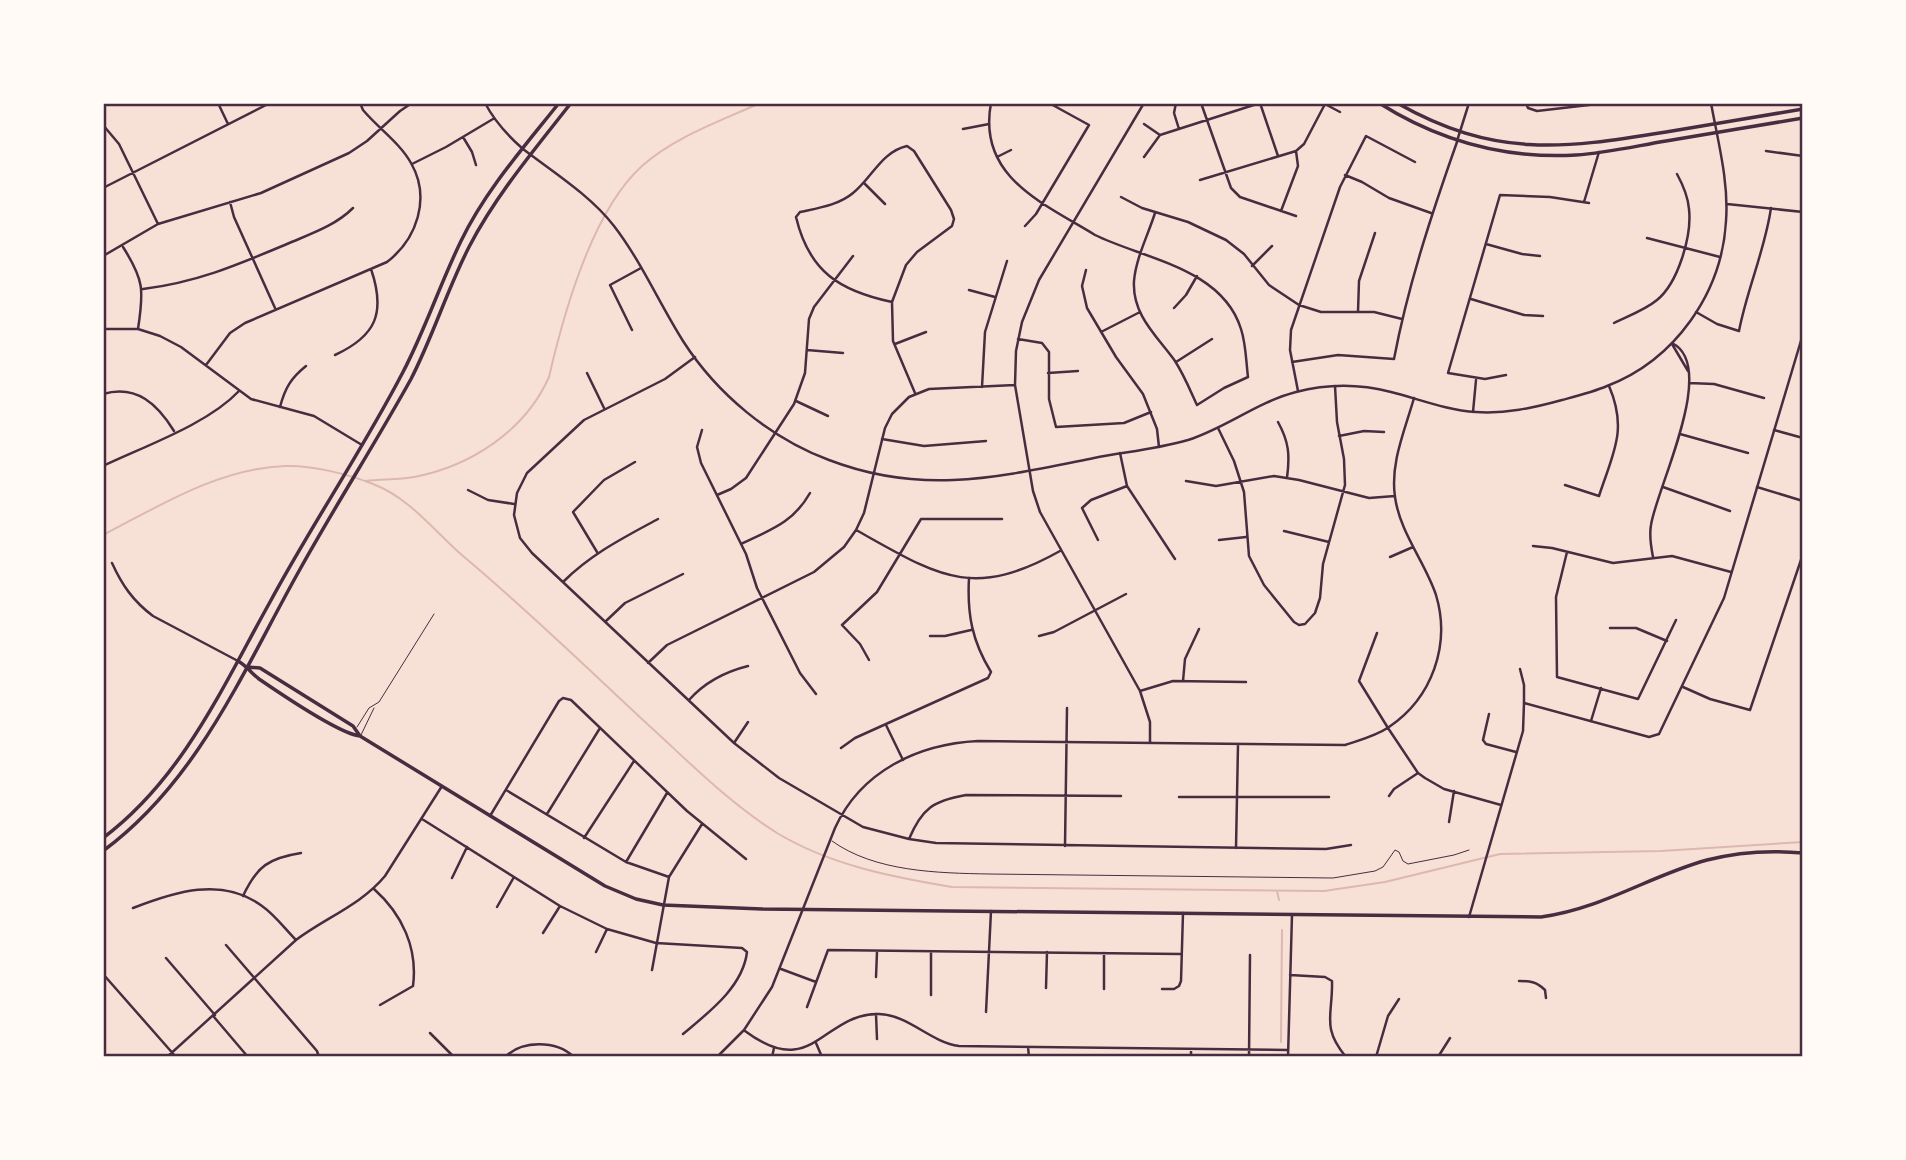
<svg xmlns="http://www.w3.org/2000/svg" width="1906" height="1160" viewBox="0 0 1906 1160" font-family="'Roboto Condensed',sans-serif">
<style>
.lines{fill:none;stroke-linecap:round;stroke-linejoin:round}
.stream{stroke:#dcb8b0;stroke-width:2}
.service{stroke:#4a2c40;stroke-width:1}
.minor{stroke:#4a2c40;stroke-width:2.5}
.tertiary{stroke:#4a2c40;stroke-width:2.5}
.secondary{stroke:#4a2c40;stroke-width:3.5}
.primary{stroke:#4a2c40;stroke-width:3.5}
.neatline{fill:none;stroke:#4a2c40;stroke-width:2.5}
</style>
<rect width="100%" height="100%" fill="#f7e1d7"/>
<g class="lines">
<path class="stream" d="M365,481c17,-2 33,-1 49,-4 57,-11 111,-46 135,-100 15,-65 43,-166 93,-211 32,-29 79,-45 118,-63
M103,535c56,-29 117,-67 182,-69 26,-1 63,8 88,18 37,14 61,47 90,72 67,56 128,116 192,175 39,36 76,73 122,102 53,32 115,44 175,54l372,4 61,-9 115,-28 161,-3 142,-9
M1277,891l2,9
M1281,1042l1,-112"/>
<path class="service" d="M357,727l12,-19 10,-6 55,-88
M361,735l13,-27
M832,841c43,31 106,32 157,33l344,4 42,-7 8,-4 12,-17 4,2 4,9 5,3 46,-9 15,-5"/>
<path class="minor" d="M218,103l10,21
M485,103c10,19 22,32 38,46
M991,103c-14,74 52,100 104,132 49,24 127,33 146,94 5,15 5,32 7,48l-24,11 -27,17c-7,-15 -13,-30 -22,-44 -18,-25 -43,-46 -41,-80 2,-23 14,-46 21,-68
M1144,103l-105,177 -17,42 -6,29 -1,34 18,106 7,21 100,179 10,31v21
M1176,103l-2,10 5,16
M1201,103l30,85 9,9 56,19
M1323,103l17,9
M1526,103l2,5 9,3 69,-8
M1144,124l16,11
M103,125l16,19 39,80
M963,129l26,-5
M463,137l9,15 4,13
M1766,151l37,5
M997,157l14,-7
M1144,157l16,-22 100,-32 18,53
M412,164l34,-17 47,-28
M1345,175l17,7 27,16 42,15
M1200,180l96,-29 8,-7 21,-40
M864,183l21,21
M103,188l167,-85
M1121,197l21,11 46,14 38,18 18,14 25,31 30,20 22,7h53l28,7
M230,202l4,15 41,91
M1584,202l15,-50
M1281,211l17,-45 -2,-15
M1025,226l11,-12 53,-89 -40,-22
M1647,238l73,19
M1486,244l36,10 18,2
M123,247c21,33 21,43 15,82
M103,256l55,-32 103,-31 88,-40 18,-12 33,-30 12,-8
M1252,266l20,-20
M1086,270l-4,16 5,22 29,49 27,37 14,35 2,18
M143,289c55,-7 94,-24 144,-45 23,-10 48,-18 66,-36
M969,290l26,7
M1471,299l53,16 19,1
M892,302c-52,-11 -83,-30 -96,-85l4,-5c18,-4 39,-7 53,-19 19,-15 28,-41 54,-47l7,5 37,59 3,9 -2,7 -35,26 -11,13 -14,37 1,39 22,52
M1174,308l12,-13 11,-19
M1358,312l1,-31 16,-48
M1696,312l21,12 22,7c8,-42 26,-81 32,-123
M1614,323c14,-7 31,-13 43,-23 21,-17 35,-64 32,-91 -1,-13 -6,-24 -12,-35
M103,329h35l22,7 21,11 70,52 63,17 48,29
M632,330l-22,-45 31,-17
M1101,332l39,-20
M1018,339l24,4 7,9v47l7,28 68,-4 27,-11
M895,344l31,-12
M1672,344l16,27
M807,350l36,3
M335,355c41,-19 51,-42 36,-86
M695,357l-30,22 -81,41 -57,53 -10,20 -3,22 6,23 12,15 202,190 45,35 84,49 46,12 27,4 390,6 25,-4
M1176,362l36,-23
M1292,362l46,-7 56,4c14,-74 38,-146 63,-217
M206,365l24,-32 15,-10 142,-61c30,-23 44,-64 24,-99 -11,-20 -33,-35 -48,-53l-3,-7
M587,373l17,35
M1048,373l30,-2
M1506,375l-21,4 -37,-6 52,-178 50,2 39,6
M1689,383l25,1 50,14
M982,387l3,-55 22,-71
M1298,391l-8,-41 1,-20 49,-143 26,-51 49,26
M103,394c34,-10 55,11 71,37
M796,401l32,15
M280,407c5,-19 11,-29 26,-41
M1473,412l3,-32
M1278,422c11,20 12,33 9,56
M1218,428l16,33 10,31 5,64 15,29 30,37 5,3 6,-1 10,-11 5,-15 3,-34 22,-79 -1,-26 -7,-37 -2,-36
M702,430l-5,17 4,16 45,91 11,34 43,85 16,21
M1774,430l29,8
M1680,434l68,19
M1339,436l25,-5 20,1
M882,439l42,7 62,-5
M1120,453l7,33 48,73
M103,466c42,-20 105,-42 136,-75
M1186,481l30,5 58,-10 25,4 70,18 26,-2
M1565,485l34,11c14,-43 29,-66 10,-110
M1663,487l67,24
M1757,487l46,14
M468,490l20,10 26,4
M717,495l14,-6 15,-11 48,-74 11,-31 4,-54 5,-12 39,-51
M856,530c81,45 115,71 204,21
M1284,531l45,11
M1098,540l-16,-32 9,-8 36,-14
M1219,540l27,-3
M741,544c29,-14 52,-21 69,-51
M1533,546l19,2 61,15 59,-7 59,16
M597,552l-24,-40 31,-32 31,-18
M1567,552l-11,45 1,80 81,22 38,-79
M1390,557l23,-10
M1653,557c-2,-10 -4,-21 -2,-32 5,-36 68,-159 21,-182
M112,563c10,22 21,38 41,53l85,45
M563,582c28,-28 60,-44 95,-63
M606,621l19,-18 58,-29
M1610,628h26l31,13
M1377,633l-18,48 29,47 30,45 7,5 19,11 57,16
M930,636h15l26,-6
M1039,636l15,-4 72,-38
M869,660l-9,-16 -18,-19 35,-33 44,-73h81
M648,663l19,-18 147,-73 30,-25 12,-17 8,-17 21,-85 7,-14 17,-17 20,-8 86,-4
M1520,669l4,16v18
M1183,681l2,-22 14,-30
M1683,687l27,12 40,11 53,-156
M1140,691l33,-10 73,1
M689,700c16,-18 35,-28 59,-34
M1489,714l-6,26 3,4 30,8
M1591,721l10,-33
M886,725l17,35
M734,743l14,-21
M841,748l14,-10 133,-60 3,-6c-19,-31 -24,-58 -22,-94
M506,790l120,72 43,15
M1389,796l5,-7 24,-16
M1179,797h150
M547,814l53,-86
M490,816l69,-115 4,-3 8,2 116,111 59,48
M422,819l138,87 47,23 49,14 86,5 5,4c-4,35 -39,61 -64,82
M1449,822l5,-31
M584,838l50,-77
M909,839c13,-31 24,-38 57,-44l155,1
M1065,846l2,-138
M1236,848l2,-103
M626,862l41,-69
M452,878l15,-31
M374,889c28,25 44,59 39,97l-33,19
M243,896c14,-30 26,-38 58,-43
M497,907l17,-30
M133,908c41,-16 89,-32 129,-2 13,9 23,23 34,34
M543,933l17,-27
M226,945l91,106 2,6
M596,952l11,-23
M166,958l49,57
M781,969l35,13
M652,970l17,-93 33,-53
M103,974l73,83
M1290,975l35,2 7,4c1,34 -11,46 14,76
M876,977l1,-25
M1519,981c12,0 18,1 26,9l1,8
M1046,988l1,-36
M1104,989v-36
M1162,989h12l5,-3 2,-5 2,-68
M931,995v-42
M807,1007l21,-57 353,4
M986,1012l5,-101
M876,1014l1,25
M214,1017l34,40
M745,1031c68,51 77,-18 134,-17 30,1 51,28 80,32l329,4
M430,1033l24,24
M816,1043l6,14
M1028,1047l1,10
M167,1057l129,-117c29,-22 65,-35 89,-64l57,-90
M505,1057c17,-17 51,-17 69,0
M717,1057l27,-27 28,-43 63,-159c26,-57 83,-84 143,-87l367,4c15,-5 31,-9 44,-18 43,-29 62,-82 47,-132 -11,-33 -36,-62 -41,-98 -5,-34 10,-67 19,-99
M772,1057l2,-9
M1191,1057v-8
M1249,1057l1,-102
M1288,1057l4,-142
M1376,1057l12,-41 11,-17
M1438,1057l12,-19"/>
<path class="tertiary" d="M1457,141l12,-38
M523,149c30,23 67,46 91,77 27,35 45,77 69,115 34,53 87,97 146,119 94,36 170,17 265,-2 31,-6 63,-9 94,-18 38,-12 69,-38 108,-48 31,-8 64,-8 95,0 28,7 55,18 85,20 29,2 57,-4 86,-12 15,-4 31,-8 45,-14 68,-26 115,-93 119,-165 3,-39 -8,-79 -15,-118
M1727,204l76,8
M1469,917l54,-186 1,-28 125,34 10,-3 65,-136 79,-264"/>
<path class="secondary" d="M238,661c9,5 13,12 21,18 19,13 81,55 101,57l245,150 31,13 27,6 99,4 779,8c63,-9 108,-41 166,-57 31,-8 64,-10 96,-7
M248,667l12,1 93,58 7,10"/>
<path class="primary" d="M1379,103c60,38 126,56 197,52 30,-2 60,-9 90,-14 46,-8 91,-15 137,-23
M1397,103c97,55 165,46 269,29 46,-8 91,-15 137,-23
M103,838c80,-60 120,-152 167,-236 42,-78 92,-151 133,-230 22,-42 37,-88 58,-131 24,-50 63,-94 98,-138
M103,851c95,-70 140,-180 196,-280 36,-65 76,-127 112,-192 22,-43 36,-89 58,-132 27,-52 66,-98 102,-144"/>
</g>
<rect width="1906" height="1160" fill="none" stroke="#fffaf5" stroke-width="210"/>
<rect x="105" y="105" width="1696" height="950" class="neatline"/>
</svg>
